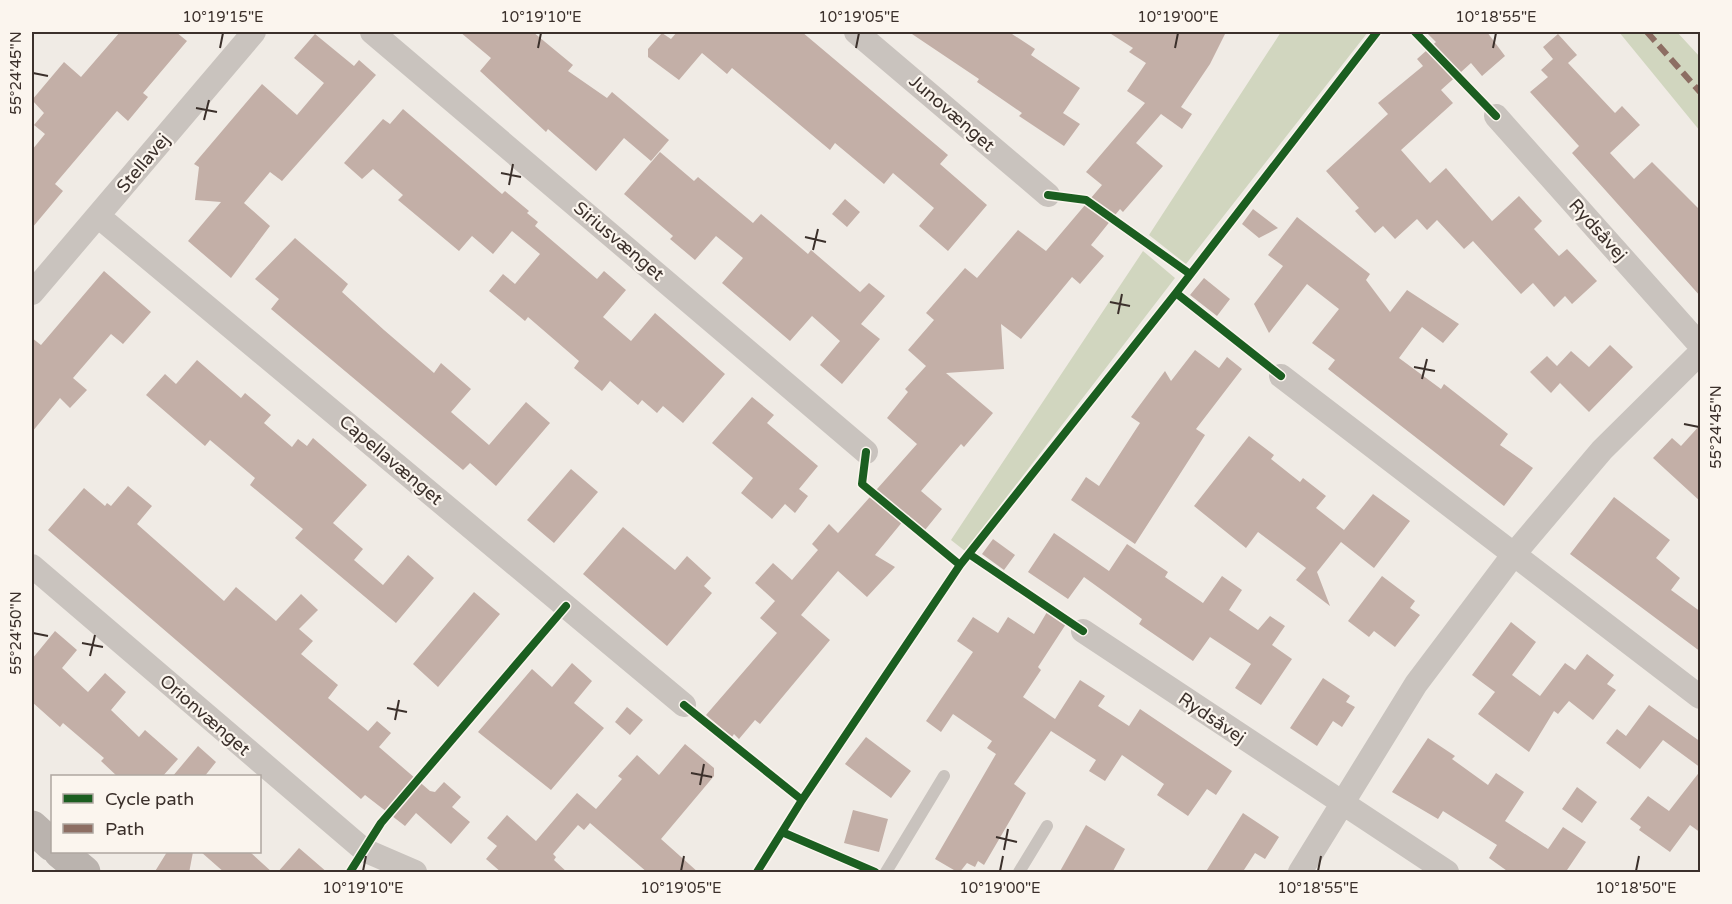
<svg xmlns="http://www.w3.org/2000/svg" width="1732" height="904" viewBox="0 0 1732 904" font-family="'Varela Round',sans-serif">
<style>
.green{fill:#d1d6bf}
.building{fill:#c3afa7}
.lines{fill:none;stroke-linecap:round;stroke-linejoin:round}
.service{stroke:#c9c3be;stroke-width:12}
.minor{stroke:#c9c3be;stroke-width:24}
.secondary{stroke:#bab3ae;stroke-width:33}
.quiet{stroke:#8d6e63;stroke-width:6;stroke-dasharray:12 6;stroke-linecap:butt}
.cycleway-casing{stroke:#fbf5ee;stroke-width:11}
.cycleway{stroke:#1b5e20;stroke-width:8}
.ticks{fill:none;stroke:#3b302b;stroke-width:2}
.labels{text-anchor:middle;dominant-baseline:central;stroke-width:4.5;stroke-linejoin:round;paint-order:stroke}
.street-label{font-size:18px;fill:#3b302b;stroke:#fbf5ee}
.neatline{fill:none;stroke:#3b302b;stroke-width:2}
.ticks-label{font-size:15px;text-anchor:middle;fill:#3b302b}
</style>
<rect width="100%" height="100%" fill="#f0ebe5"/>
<path class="green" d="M1281,32h87l-182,232 -37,-29z
M1619,32h58l23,25v74z
M1143,251l32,27 -210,273 -14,-11z"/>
<path class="building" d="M120,32h56l11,9 -44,52 5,4 -20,24 -11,-10 -62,73 8,7 -31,37v-78l13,-16 -11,-9 10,-12 -12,-13 32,-38 17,15z
M460,32h73l40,33 -5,6 39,27 5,-6 57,48 -18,21 -27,-23 -28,33 -48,-42 -2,3 -66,-61 11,-13z
M677,32h125l146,123 -8,9 47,41 -39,46 -29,-25 15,-18 -41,-35 -9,11 -49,-41 -5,7 -98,-82 -5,6 -25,-21 -23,27 -31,-23v-8l14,-16 9,6z
M909,32h100l26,17 -4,6 49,33 -17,25 17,11 -16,22 -45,-30 3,-3 -45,-31 2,-3z
M1108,32h118l-16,32 -29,43 11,7 -10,15 -21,-15 -25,29 27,23 -40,46 -3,-3 -29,36 13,11 -24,28 -8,-7 -51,62 -20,-15 3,45 -58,4 47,40 -29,34 -3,-3 -40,47 21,18 -17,21 -17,-15 -33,40 20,12 -28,30 -29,-26 -37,44 29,25 -70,84 -5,-4 -16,19 -5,-5 -2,3 -26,-22 71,-82 -17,-15 15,-17 -20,-18 18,-20 19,17 26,-30 -6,-6 17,-20 9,9 79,-89 -30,-26 21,-26 -3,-3 21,-23 -18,-16 26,-30 -8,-7 39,-45 12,10 41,-48 28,21 56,-66 -16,-13 59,-69 -18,-12 19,-28 -17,-11 4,-4z
M1426,32h61l18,24 -23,20 -11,-13 -30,27 12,13 -52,47 29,33 16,-15 46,53 27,-25 23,25 -8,8 25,27 8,-7 30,32 -25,23 -7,-8 -11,11 -21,-24 -12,11 -48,-53 -9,8 -27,-29 -10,10 -10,-11 -22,20 -12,-13 -8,7 -20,-22 4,-3 -33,-37 62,-57 -10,-11 45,-37 -6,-7 19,-17z
M315,34l39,32 5,-6 17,15 -94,106 -12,-9 -26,31 26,23 -39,52 -43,-37 33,-39 -26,-2 4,-33 -5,-3 68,-80 35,31 27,-32 -30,-25z
M1558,34l19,21 -9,8 47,50 7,-7 18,19 -30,28 24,26 18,-17 49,49v86l-129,-144 7,-7 -49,-54 18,-15 -7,-7 12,-11 -10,-12z
M403,109l99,85 3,-3 24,20 -2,2 11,9 -3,4 62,53 7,-8 22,19 -23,27 28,24 24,-28 70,61 -42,49 -20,-17 -6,7 -15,-13 -4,5 -28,-24 -8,10 -28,-23 5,-7 -51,-44 -3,4 -36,-30 14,-17 12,10 25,-30 -28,-23 -19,23 -21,-18 -13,15 -61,-51 5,-5 -30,-26 -11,10 -18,-16 39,-44 7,5z
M660,152l34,29 4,-4 55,46 8,-9 47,40 3,-4 49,42 9,-9 16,13 -24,28 19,15 -38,45 -22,-19 20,-24 -28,-25 -22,25 -68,-58 21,-25 -27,-22 -21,24 -25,-21 3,-3 -49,-42z
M845,199l15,13 -13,15 -15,-13z
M1253,209l25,19 -19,10 -17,-14z
M1297,217l73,57 -4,6 24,32 17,-22 52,34 -16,19 -21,-16 -23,31 42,31 3,-5 64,50 -8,11 33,23 -29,38 -176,-137 7,-9 -23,-17 27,-34 -32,-25 -38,49 -15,-29 29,-38 -15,-11z
M295,238l53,46 -6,8 42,38 50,43 7,-10 30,26 -20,23 38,33 37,-43 24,21 -54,63 -26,-23 -7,7 -192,-161 8,-10 -24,-20z
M104,271l47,41 -28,32 -12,-10 -38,44 14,12 -17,18 -10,-10 -28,34v-94l9,7z
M1204,278l26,21 -13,17 -27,-21z
M1610,345l23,22 -44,45 -29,-29 -9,10 -21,-21 17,-16 10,10 14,-15 18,16z
M1195,350l24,18 8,-11 15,12 -46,60 9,6 -70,109 -64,-44 15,-23 13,9 41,-63 -9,-6 34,-46 6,10z
M197,360l44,38 4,-5 26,22 -7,8 28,24 6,-8 9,7 6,-8 54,47 -34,38 30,26 -9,11 29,25 25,-30 26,23 -38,45 -101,-85 8,-9 -53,-44 5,-7 -45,-38 -5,6 -59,-51 19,-21 11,10z
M752,397l22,18 -7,8 51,43 -19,23 9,7 -13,17 -10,-9 -13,15 -31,-26 12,-15 -41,-35z
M1701,424v78l-48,-44 19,-20 9,8z
M1249,436l25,19 -3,4 29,23 3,-4 23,18 -10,12 28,22 29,-36 37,27 -36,47 -33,-26 -24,30 13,34 -34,-26 10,-12 -48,-36 -12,16 -52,-42z
M571,469l27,23 -44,51 -27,-23z
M128,486l24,20 -15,18 87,77 12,-14 40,34 25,-27 17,16 -19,19 14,12 -12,13 37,31 -10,13 40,33 9,-10 14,12 -12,14 51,44 5,1 9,-10 17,15 -9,10 18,15 -19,22 -35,-31 -11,13 -40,-31 -4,4 -313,-269 36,-42 21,18 2,-3 4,3z
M1614,497l56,43 -14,18 24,20 -9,12 30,22v40l-131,-98z
M623,527l52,43 12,-14 24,22 -7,8 8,7 -45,53 -84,-72z
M1054,533l55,38 18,-27 41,28 -3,5 38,26 19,-27 20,14 -13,20 29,20 12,-14 15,10 -13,19 20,14 -31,46 -26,-17 16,-24 -41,-27 -17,24 -54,-37 3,-5 -58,-42 -16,22 -40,-27z
M993,539l22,16 -11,15 -22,-16z
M1382,576l33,25 -5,7 10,7 -25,32 -21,-16 -5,6 -21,-16z
M474,592l26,22 -62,73 -25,-23z
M1047,612l19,12 -28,43 3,3 -18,27 32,22 25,-39 25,16 -7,10 31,20 11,-17 92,62 -16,24 -9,-6 -19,27 -31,-21 7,-11 -42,-29 -17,26 -16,-10 7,-11 -45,-29 -37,53 12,9 -42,72 -6,-4 -3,6 -8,-4 -8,10 -24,-14 61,-105 -9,-6 5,-7 -39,-27 -12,18 -15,-11 47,-69 -16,-11 16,-24 25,16 10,-16 26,17z
M1511,622l25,20 -24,33 28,21 25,-33 10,7 12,-16 27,21 -7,9 9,6 -23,30 -24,-19 -11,13 -4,-3 -25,41 -51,-38 17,-22 -23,-17z
M55,631l22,19 -15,18 26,24 17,-19 21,19 -15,18 28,27 6,-7 33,29 -16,18h-44l-17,-16 3,-3 -41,-35 -3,4 -28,-25v-43z
M572,663l20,18 -18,22 30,25 -53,62 -73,-58 54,-63 20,18z
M1323,678l27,18 -4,6 9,5 -13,20 -9,-6 -16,25 -27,-18z
M1649,705l52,37v26l-38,-28 -23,29 -34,-26 11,-14 9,7z
M627,707l16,13 -13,15 -15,-13z
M866,737l45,34 -20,27 -46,-34z
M1428,738l27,18 -3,3 36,26 8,-12 28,19 -19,29 43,28 15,-22 23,15 -21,31h-55l-21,-15 8,-13 -54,-34 -5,8 -46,-27z
M685,744l29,24v8l-53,63 38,34h-51l-58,-50 -6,7 -6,-5 -25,29 3,3 -2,3 14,13h-66l-16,-14 11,-13 -10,-8 20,-23 29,26 41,-48 19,16 26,-30 -4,-3 19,-21 22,20z
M198,746l18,16 -12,15h-32z
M1701,770v63l-11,-8 -20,27 -31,-22 2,-3 -11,-8 18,-23 21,15z
M1577,787l20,15 -15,21 -20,-14z
M853,810l35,9 -9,33 -35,-9z
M1243,813l36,24 -14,22 -10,-6 -13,20h-37z
M1086,825l39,24 -13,24h-53z
M299,848l29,25h-51z
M167,852h26l-4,21h-35z
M201,852h49l23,21h-48z"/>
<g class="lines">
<path class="service" d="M886,872l58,-96
M1019,872l28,-46"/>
<path class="minor" d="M372,32l494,420
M856,32l192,163
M1496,116l204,229
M98,216l586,489
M32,293l222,-261
M1281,376l419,321
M32,566l332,284 51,22
M1083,631l364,241
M1300,872l116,-188 98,-130 88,-104 98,-97"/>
<path class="secondary" d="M32,827l20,18
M60,852l24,20"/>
<path class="quiet" d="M1647,32l53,60"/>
<g class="cycleway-casing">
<path id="cycleway" d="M1415,32l81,84
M1048,195l38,5 104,74
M1176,293l105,83
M866,452l-4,32 98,81
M969,554l114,77
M684,705l118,95
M782,832l93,40
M350,872l31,-49 185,-217
M757,872l45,-72 158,-235 216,-272 201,-261"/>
</g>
<use href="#cycleway" class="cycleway"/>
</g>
<path class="ticks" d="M220,48l3,-15M538,48l3,-15M856,48l3,-15M1175,48l3,-15M1493,48l3,-15M33,73l15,3M196,108l21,4M204,120l5,-20M501,173l20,4M509,185l4,-21M805,237l21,5M813,250l5,-21M1110,302l20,4M1118,314l4,-20M1414,367l21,4M1422,379l5,-20M1684,424l15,3M33,633l15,3M82,643l21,4M90,656l5,-21M387,708l20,4M395,720l4,-20M691,773l21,4M700,785l4,-21M996,837l21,5M1004,850l4,-21M363,871l3,-15M681,871l3,-15M1000,871l3,-15M1318,871l3,-15M1636,871l3,-15"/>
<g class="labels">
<g class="street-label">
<text transform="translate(952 113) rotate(41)">Junovænget</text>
<text transform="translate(143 163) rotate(-50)">Stellavej</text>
<text transform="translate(1598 230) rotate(48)">Rydsåvej</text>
<text transform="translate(619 241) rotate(40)">Siriusvænget</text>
<text transform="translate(391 460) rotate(40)">Capellavænget</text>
<text transform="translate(205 715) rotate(41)">Orionvænget</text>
<text transform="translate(1212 718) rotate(34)">Rydsåvej</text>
</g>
</g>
<rect width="1732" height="904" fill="none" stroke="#fbf5ee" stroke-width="66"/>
<rect x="51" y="775" width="210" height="78" fill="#fbf5ee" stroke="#aea6a0" stroke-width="1.5"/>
<rect x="63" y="794" width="30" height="9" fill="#1b5e20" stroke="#aea6a0" stroke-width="1.5"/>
<text x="105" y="805" font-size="18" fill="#3b302b">Cycle path</text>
<rect x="63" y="824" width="30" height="9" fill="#8d6e63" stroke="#aea6a0" stroke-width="1.5"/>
<text x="105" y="835" font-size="18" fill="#3b302b">Path</text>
<rect x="33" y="33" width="1666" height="838" class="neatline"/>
<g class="ticks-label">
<text x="223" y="22">10°19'15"E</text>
<text x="541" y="22">10°19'10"E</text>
<text x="859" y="22">10°19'05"E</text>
<text x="1178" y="22">10°19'00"E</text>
<text x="1496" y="22">10°18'55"E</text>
<text transform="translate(16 73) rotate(-90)" y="5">55°24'45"N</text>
<text transform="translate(1716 427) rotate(-90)" y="5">55°24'45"N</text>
<text transform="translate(16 633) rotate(-90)" y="5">55°24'50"N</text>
<text x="363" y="893">10°19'10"E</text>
<text x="681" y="893">10°19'05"E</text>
<text x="1000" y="893">10°19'00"E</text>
<text x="1318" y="893">10°18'55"E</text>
<text x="1636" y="893">10°18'50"E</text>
</g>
</svg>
